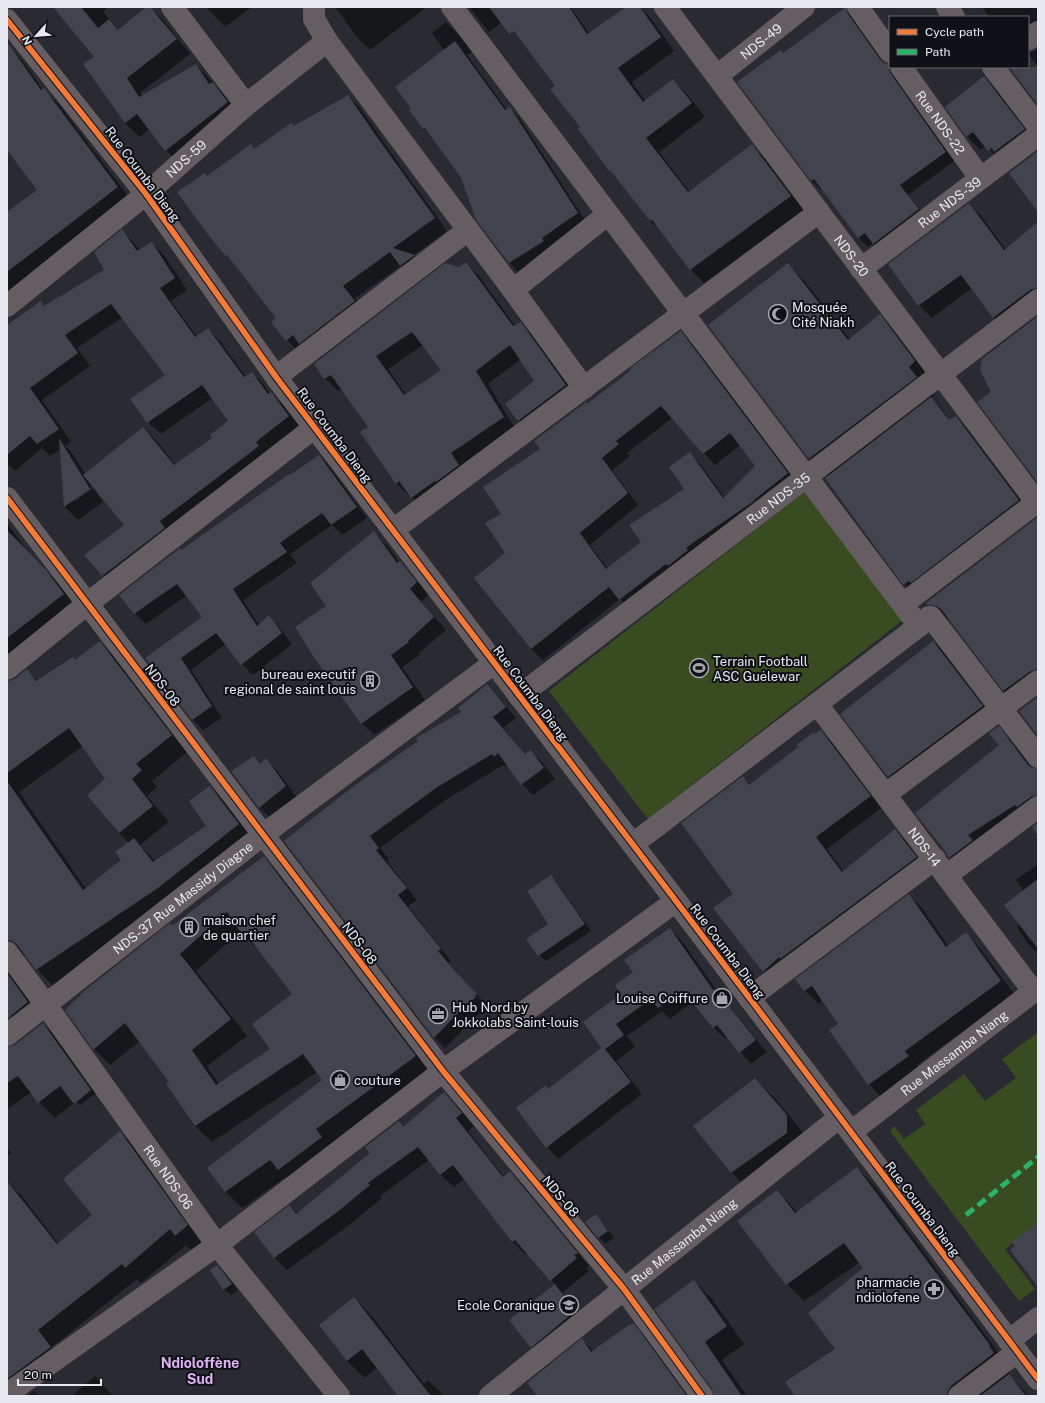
<svg xmlns="http://www.w3.org/2000/svg" width="1045" height="1403" font-family="'Public Sans',sans-serif">
<style>
.green{fill:#394b21}
.shadow{fill:#0007;fill-rule:evenodd}
.building{fill:#41434f;fill-rule:evenodd}
.lines{fill:none;stroke-linecap:round;stroke-linejoin:round}
.minor{stroke:#655d61;stroke-width:22}
.quiet{stroke:#2db169;stroke-width:5;stroke-dasharray:10 5;stroke-linecap:butt}
.cycleway-casing{stroke:#101117;stroke-width:8}
.cycleway{stroke:#f17a3a;stroke-width:6}
.labels{text-anchor:middle;stroke-width:4;stroke-linejoin:round;paint-order:stroke}
.street-label{font-size:13px;fill:#e7e9f1;stroke:#101117}
.poi-label{font-size:13px;fill:#e7e9f1;stroke:#101117;text-anchor:start}
.neighbourhood-label{font-size:14px;font-weight:bold;fill:#deb2f3;stroke:#101117}
</style>
<rect width="100%" height="100%" fill="#2a2b32"/>
<path class="green" d="M804,492L903,620L648,819L549,691Z
M1038,1032V1224L1005,1249L1035,1289L1019,1301L890,1131L894,1126L904,1139L925,1124L916,1110L964,1074L985,1101L1016,1078L1002,1059Z"/>
<path class="shadow" d="M54,7H105L107,9L103,12L119,30L147,7H149L163,20L190,54L140,93L143,96L196,65L227,97L242,117L180,164L166,150L150,129L140,137L125,123L95,58Z
M206,7H252L225,27Z
M335,7H427L370,50L357,37Z
M469,7H490L502,22L489,32Z
M524,7H570L590,34L628,7H640L649,16L674,51L632,82L646,102L673,80L687,94L705,117L659,152L689,191L752,145L766,159L804,210L704,283L691,270L664,234L650,221L618,178L611,171L579,129L581,127L556,86Z
M982,7H1038V38L1028,49V17H989Z
M846,9L855,18L857,25L885,64L891,67L900,85L954,161L908,195L928,219L883,253L873,243L868,247L859,238L822,189L821,190L812,181L741,86Z
M446,22L457,33L472,52L467,55L507,110L510,108L520,119L588,225L520,274L510,263L477,220L461,178L433,138L424,128L444,50L432,33Z
M7,47L10,48L23,61L43,90L57,102L131,200L7,295V213L39,190L7,148Z
M1038,49V66L1028,54V53H1030Z
M984,77L997,91L1037,143L1002,163L986,146L980,150L967,136L946,107Z
M348,96L360,108L389,150L447,231L414,255L427,267L413,278L401,266L355,298L366,314L299,352L287,340L272,322L278,318L239,268L209,235L208,177L251,146L255,150Z
M969,204L982,217L1006,250L1038,224V307L1007,330L994,318L972,288L932,318L919,305L889,265Z
M122,231L134,243L140,250L152,243L164,255L187,290L171,301L197,337L208,329L220,341L246,377L252,373L264,385L270,394H271L284,406L301,429L115,588L86,555L125,525L98,491L96,492L103,502L78,520L65,507L61,449L50,456L42,448L15,471L7,463V327L41,303L45,306L105,270ZM123,317L166,375L148,422L161,434L212,398L229,421L213,438L175,465L156,440L143,428L86,475L72,453L65,446L71,442L42,400L90,366L77,348ZM94,485L95,487L75,501V498Z
M466,263L479,276L515,326L521,323L533,336L578,398L531,433L519,420L536,381L521,359L488,384L516,430L425,510L410,495L409,496L396,483L369,427L342,388L338,391L325,378L315,364ZM423,345L442,370L406,395L388,369Z
M788,264L806,283L850,339L880,315L898,334L933,380L927,386L934,396L931,398L940,407L950,421L956,417L964,425L1027,508L913,592L904,584L828,477L809,457L709,326Z
M681,332L692,344L799,485L631,610L620,599L543,660L531,649L475,578L507,553L502,514L542,450L587,405ZM672,418L715,465L740,445L756,466L724,497L701,465L690,453L686,489L642,542L608,569L590,545L638,505L612,470L630,456L627,453Z
M319,456L330,467L367,518L342,535L332,525L290,554L297,563L243,600L259,625L269,617L280,628L292,644L253,675L242,664L226,644L191,670L222,718L203,730L192,719L146,659L203,617L187,595L146,624L135,613L182,551Z
M7,523L30,555L62,587L80,611L15,675L10,682L15,680L27,670L37,681L75,661L100,642L116,658L187,752L152,781L157,787L147,796L169,822L140,845L156,862L207,826L210,787L226,803L255,840L53,986L37,969L27,956L23,955L7,945ZM83,746L107,779L88,795L119,833L129,843L123,861L86,889L19,792Z
M1038,531V689L1018,704L1004,690L949,619L942,618L928,604Z
M374,533L387,545L399,562L412,575L429,595L421,602L446,630L419,653L420,655L402,667L425,700L374,735L362,723L328,607Z
M933,642L940,648L989,713L895,783L888,776Z
M487,686L498,697L516,718L503,728L526,755L531,751L542,762L555,779L533,795L522,784L508,765L506,767L503,765L447,799L380,848L389,859L387,861L417,900L408,906L451,961L448,963L466,984L487,1005L485,1007L486,1009L474,1018L445,1048L434,1037L285,841L462,712Z
M998,727L1012,741L1034,770H1038V815L963,871L949,858L1001,745Z
M820,731L832,742L881,808L827,849L844,872L895,830L907,842L927,869L775,982L763,971L735,894L743,777L750,785Z
M254,757L261,765L266,760L279,773L299,800L273,821L259,807Z
M264,857L280,874L431,1073L295,1186L286,1177L242,1208L226,1192L208,1168L323,1080L317,1072L212,1142L195,1126L170,1082L140,1041L110,1065L94,1049L172,927ZM241,931L260,952L293,995L272,1049L219,1084L207,1066L247,1036L196,971Z
M1038,864V953L1029,945L1017,927L1020,924L1024,891L1016,880Z
M551,876L557,883L591,931L546,961L539,955L549,924Z
M909,895L922,908L949,947L966,934L979,947L1014,994L917,1065L921,1070L882,1098L869,1084L830,1031L840,1024L823,1000L818,1004L805,990L797,979Z
M670,929L682,941L722,998L767,1052L751,1064L728,1038L725,1039L714,1028L693,1002L670,1019L662,1011L627,1036L635,1047L616,1061L642,1094L558,1159L547,1147L548,1089L603,1048L622,994L634,972Z
M7,955L41,1016L24,1029L7,1011Z
M43,1024L59,1039L97,1093L80,1105L76,1101L55,1118L39,1102L32,1092L7,1109V1053Z
M755,1079L775,1098L806,1136L751,1192L732,1173L695,1126Z
M444,1093L457,1106L474,1126L468,1131L504,1177L510,1172L523,1185L589,1266L586,1268L589,1271L562,1293L588,1324L545,1360L532,1347L556,1285L527,1253L525,1254L513,1242L464,1179L454,1187L441,1175L429,1160L380,1196L382,1198L348,1226L287,1270L275,1258L256,1232L289,1206L297,1214L371,1153L399,1123L404,1128Z
M120,1132L136,1148L203,1241L192,1251L186,1245L141,1283L137,1279L52,1347L66,1363L7,1396V1182L21,1195L59,1244L94,1215Z
M7,1147L11,1153L7,1156Z
M857,1168L874,1185L1006,1363V1364L1011,1371L1008,1374L1029,1396H796L836,1349L865,1268L860,1262L804,1301L787,1284L777,1191L797,1212Z
M596,1215L602,1222L614,1238L605,1244L599,1237Z
M217,1266L238,1290L231,1295L224,1289Z
M694,1281L712,1299L744,1344L722,1360L747,1396H715Z
M354,1298L372,1316L424,1384L428,1380L444,1396H400L377,1367L365,1378L347,1361Z
M634,1325L651,1342L690,1396H538L582,1340L594,1351Z
M95,1376L113,1396H72Z
M34,1391L39,1396H28Z"/>
<path class="building" d="M53,7H81L98,28L109,19L118,30L146,7H150L177,39L127,78L139,97L196,64L209,84L213,82L228,102L165,151L137,114L125,123L83,64L94,57Z
M489,7H569L587,34L626,7H640L661,37L618,68L643,102L673,79L692,103L646,138L688,192L752,144L791,196L690,270L652,220L650,221L611,171L610,172L578,129L580,127L550,89L555,86L514,31L509,34Z
M846,7L848,14L880,59L884,63L889,64V69L891,74L946,152L900,185L919,209L873,244L865,233L858,238L814,179L811,181L737,82L781,50L783,53Z
M455,41L505,110L510,107L578,213L542,238L544,241L509,263L476,220L461,178L425,128L423,129L409,110L411,108L395,87Z
M7,42L41,90L44,88L118,187L7,272V212L37,190L7,150Z
M1009,67H1038V105Z
M984,76L1025,129L994,152L992,148L988,151L973,132L966,137L945,107Z
M348,95L377,137L435,218L393,248L415,255L400,266L390,252L343,286L355,301L299,344L293,335L286,341L271,322L276,318L227,255L226,256L209,236L177,192L205,173L207,176L251,144L254,149L291,123L294,126Z
M1038,151V212L1009,173Z
M969,203L1004,250L1038,222V288L1030,290L993,318L961,275L918,306L888,264Z
M122,229L137,251L152,242L175,278L160,288L195,337L208,328L244,377L252,372L268,394L271,392L289,416L256,442L259,446L160,521L165,528L102,576L84,555L124,525L83,475L143,427L174,465L212,438L210,435L228,421L202,385L147,423L130,399L165,375L111,304L65,335L78,353L30,388L59,429L37,444L30,436L7,455V325L41,301L44,306L104,270L94,252Z
M466,262L513,326L521,322L566,385L518,421L505,404L534,381L510,345L476,371L504,417L451,453L459,465L436,482L435,481L411,498L399,481L396,484L360,432L368,427L331,375L324,379L314,364L445,263L459,267ZM412,332L441,370L404,395L376,356Z
M788,263L848,340L880,314L915,361L909,367L917,377L810,458L809,457L808,458L708,325Z
M1038,316V483L977,402L991,392L980,370L982,359Z
M681,331L788,473L754,500V501L694,542L686,548L688,550L668,566L666,564L619,600L609,587L531,649L474,578L505,553L485,523L501,514L483,487L540,449L534,441L581,406L586,402L587,404L631,370L630,368ZM661,406L703,454L730,433L755,466L723,498L690,452L669,467L684,489L629,525L641,542L606,569L580,533L628,493L602,458L619,444L616,441Z
M931,397L949,420L956,416L1019,500L911,583L909,581L903,585L825,478Z
M59,438L90,489L64,507Z
M319,455L357,507L331,525L322,513L280,543L287,552L233,589L257,626L269,615L282,633L241,665L216,633L181,658L212,706L192,720L145,658L202,617L177,584L134,614L119,595L180,548L181,550L289,474L290,475Z
M1038,517V669L1031,671L1003,691L941,609L936,606L927,605L926,603Z
M7,530L46,570L64,594L7,638Z
M374,531L397,563L400,561L417,582L410,589L434,617L408,641L409,642L391,655L413,687L361,724L315,659L295,627L326,606L310,583Z
M100,641L172,735L136,764L142,770L132,779L153,806L119,833L87,795L105,779L69,728L7,773V681L15,679L27,669L36,681L73,657L75,660Z
M933,641L983,706L888,777L840,714Z
M487,684L506,707L493,717L525,754L531,750L544,768L521,785L498,753L494,757L492,754L436,788L370,836L379,848L376,850L407,888L398,895L441,949L438,951L455,971L477,994L475,996L476,997L463,1008L434,1038L284,841L351,788L418,741L416,738L461,712L458,708Z
M1038,697V736L1019,711Z
M999,726L1028,765L1033,768L1038,769V795L1031,797L1017,807L1015,805L968,835L973,840L949,858L945,851L915,813L999,745L989,733Z
M821,730L871,796L816,837L842,872L895,829L917,857L780,959L779,957L763,972L713,908L733,894L681,823L743,776L749,785L798,747L796,745L814,732L815,734Z
M254,756L260,764L266,758L286,786L259,808L231,771Z
M7,781L83,890L121,860L115,852L134,838L153,862L206,826L189,801L210,786L239,824L158,888L36,970L17,945L12,941L7,940Z
M1038,823V836L1032,827Z
M264,856L416,1056L316,1129L322,1137L278,1170L270,1160L225,1192L207,1168L322,1080L303,1054L195,1126L166,1084L169,1082L125,1023L93,1050L65,1010L84,991L170,923L172,926ZM227,912L243,936L246,934L292,994L252,1024L270,1049L216,1085L192,1050L231,1019L180,954Z
M551,875L585,924L538,956L526,939L548,924L527,891Z
M1038,879V949L1004,905Z
M909,894L946,947L966,932L1001,981L905,1051L909,1056L868,1085L829,1030L838,1024L812,986L804,991L795,979Z
M670,928L713,990L714,989L731,1009L756,1040L739,1053L717,1025L713,1028L682,990L658,1008L651,999L616,1024L624,1035L605,1049L631,1082L546,1148L516,1108L546,1085L548,1089L601,1048L583,1022L621,994L615,985L633,972L624,960Z
M7,973L28,1002L7,1019Z
M43,1023L91,1090L74,1104L60,1086L38,1103L18,1076L7,1083V1047L15,1045Z
M755,1078L787,1115V1133L731,1173L693,1126Z
M444,1092L462,1113L456,1118L503,1177L510,1171L578,1253L574,1255L577,1258L550,1281L515,1240L512,1242L453,1165L440,1175L418,1147L368,1183L370,1185L336,1213L274,1258L254,1232L289,1205L296,1214L370,1153L365,1147L399,1121L403,1127Z
M120,1131L188,1225L175,1236L170,1229L125,1268L122,1264L38,1330L51,1347L7,1379V1181L57,1244L92,1215L63,1179Z
M857,1167L990,1345L989,1346L994,1353L951,1386L948,1391L947,1396H795L785,1382L835,1349L808,1313L863,1268L844,1243L786,1285L737,1221L777,1190L795,1213Z
M596,1214L608,1231L598,1238L585,1222Z
M1038,1222V1287L1010,1250L1015,1246L1012,1242Z
M217,1265L232,1284L223,1290L210,1270Z
M694,1280L727,1326L705,1342L742,1396H714L712,1389L654,1309Z
M555,1284L575,1311L531,1348L509,1320Z
M354,1297L431,1396H398L362,1349L347,1361L319,1325Z
M634,1323L687,1396H537L527,1383L582,1338L591,1352L630,1324L631,1325Z
M1009,1374L1026,1396H980Z"/>
<g class="lines">
<g class="minor">
<path d="M172,7L246,105"/>
<path d="M314,7V19L327,41L513,290L584,388"/>
<path d="M452,7L919,626"/>
<path id="s1" d="M665,7L1038,504"/>
<path d="M858,7L890,52"/>
<path d="M947,7L954,17"/>
<path d="M7,20L146,194L276,377L676,901L1038,1379"/>
<path d="M1028,40L1038,32"/>
<path id="s2" d="M901,67L980,178"/>
<path d="M993,67L1038,126"/>
<path id="s3" d="M717,76L804,7"/>
<path id="s4" d="M861,269L1038,135"/>
<path d="M513,290L608,214"/>
<path id="s5" d="M7,306L146,194L246,105L327,41"/>
<path d="M276,377L468,230"/>
<path d="M7,498L443,1071L624,1289L702,1396"/>
<path d="M393,530L819,212"/>
<path d="M903,604L1037,502"/>
<path d="M7,669L87,604L315,427"/>
<path id="s6" d="M519,696L1038,300"/>
<path id="s7" d="M817,704L1033,991"/>
<path d="M886,794L1038,681"/>
<path d="M633,844L919,626L929,617H931L1038,757"/>
<path d="M947,875L1038,807"/>
<path id="s8" d="M7,952L46,1005L217,1245L339,1396"/>
<path d="M749,998L935,859"/>
<path id="s9" d="M7,1035L264,834L494,663"/>
<path id="s10" d="M851,1132L1038,988"/>
<path d="M1009,1341L1038,1318"/>
<path d="M7,1394L217,1245L443,1071L676,901"/>
<path id="s11" d="M490,1396L840,1117"/>
<path d="M959,1396L1017,1352"/>
</g>
<path class="quiet" d="M966,1215L1038,1157"/>
<defs>
<path id="cycleway" d="M7,20L146,194L276,377L676,901L1038,1379
M7,498L443,1071L624,1289L702,1396"/>
</defs>
<use href="#cycleway" class="cycleway-casing"/>
<use href="#cycleway" class="cycleway"/>
</g>
<defs>
<symbol id="mosque-ring" viewBox="-11 -11 22 22"><circle r="9.5" fill="#101117" stroke="#a5a6ae" stroke-width="1.5"/><path d="M3.5-4.9A6 6 0 1 0 3.5 4.9A5 5 0 1 1 3.5-4.9Z" fill="#a5a6ae"/></symbol>
<symbol id="stadium-ring" viewBox="-11 -11 22 22"><circle r="9.5" fill="#101117" stroke="#a5a6ae" stroke-width="1.5"/><path d="M0-5a6.5 5 0 1 0 0 10a6.5 5 0 1 0 0-10ZM-3.5-1.8h7v3.6h-7Z" fill="#a5a6ae"/></symbol>
<symbol id="building-ring" viewBox="-11 -11 22 22"><circle r="9.5" fill="#101117" stroke="#a5a6ae" stroke-width="1.5"/><path d="M-4-6H4V6H1V3H-1V6H-4ZM-2.5-4.3h1.7v1.8h-1.7ZM.8-4.3h1.7v1.8H.8ZM-2.5-1h1.7V.8h-1.7ZM.8-1h1.7V.8H.8Z" fill="#a5a6ae"/></symbol>
<symbol id="shop-ring" viewBox="-11 -11 22 22"><circle r="9.5" fill="#101117" stroke="#a5a6ae" stroke-width="1.5"/><path d="M-5-2.5h2.3a2.7 3.5 0 0 1 5.4 0H5L5.5 6h-11ZM-1.5-2.5h3a1.5 2.3 0 0 0-3 0Z" fill="#a5a6ae"/></symbol>
<symbol id="office-ring" viewBox="-11 -11 22 22"><circle r="9.5" fill="#101117" stroke="#a5a6ae" stroke-width="1.5"/><path d="M-6-3h4V-5.5h4V-3h4V5H-6ZM-1-4.5V-3h2v-1.5ZM-6 0V1H6V0Z" fill="#a5a6ae"/></symbol>
<symbol id="pharmacy-ring" viewBox="-11 -11 22 22"><circle r="9.5" fill="#101117" stroke="#a5a6ae" stroke-width="1.5"/><path d="M-2-6h4v4h4v4h-4v4h-4v-4h-4v-4h4Z" fill="#a5a6ae"/></symbol>
<symbol id="school-ring" viewBox="-11 -11 22 22"><circle r="9.5" fill="#101117" stroke="#a5a6ae" stroke-width="1.5"/><path d="M0-5L7-2L0 1L-7-2ZM-4 1L0 2.5L4 1V4Q0 6-4 4Z" fill="#a5a6ae"/></symbol>
</defs>
<g fill-rule="evenodd">
<use href="#mosque-ring" x="767" y="303" width="22" height="22"/>
<use href="#stadium-ring" x="688" y="657" width="22" height="22"/>
<use href="#building-ring" x="359" y="670" width="22" height="22"/>
<use href="#building-ring" x="178" y="916" width="22" height="22"/>
<use href="#shop-ring" x="711" y="987" width="22" height="22"/>
<use href="#office-ring" x="427" y="1003" width="22" height="22"/>
<use href="#shop-ring" x="329" y="1069" width="22" height="22"/>
<use href="#pharmacy-ring" x="923" y="1278" width="22" height="22"/>
<use href="#school-ring" x="558" y="1294" width="22" height="22"/>
</g>
<g class="labels">
<g class="street-label">
<text dy="5" stroke="none"><textPath href="#s3" startOffset="56">NDS-49</textPath></text>
<text dy="5" stroke="none"><textPath href="#s2" startOffset="68">Rue NDS-22</textPath></text>
<text dy="5" stroke="none"><textPath href="#s5" startOffset="232">NDS-59</textPath></text>
<text transform="translate(143 174) rotate(53)" y="5">Rue Coumba Dieng</text>
<text dy="5" stroke="none"><textPath href="#s4" startOffset="111">Rue NDS-39</textPath></text>
<text dy="5" stroke="none"><textPath href="#s1" startOffset="311">NDS-20</textPath></text>
<text transform="translate(335 435) rotate(53)" y="5">Rue Coumba Dieng</text>
<text dy="5" stroke="none"><textPath href="#s6" startOffset="326">Rue NDS-35</textPath></text>
<text transform="translate(163 685) rotate(53)" y="5">NDS-08</text>
<text transform="translate(531 693) rotate(53)" y="5">Rue Coumba Dieng</text>
<text dy="5" stroke="none"><textPath href="#s7" startOffset="179">NDS-14</textPath></text>
<text dy="5" stroke="none"><textPath href="#s9" startOffset="223">NDS-37 Rue Massidy Diagne</textPath></text>
<text transform="translate(360 943) rotate(53)" y="5">NDS-08</text>
<text transform="translate(728 951) rotate(53)" y="5">Rue Coumba Dieng</text>
<text dy="5" stroke="none"><textPath href="#s10" startOffset="130">Rue Massamba Niang</textPath></text>
<text dy="5" stroke="none"><textPath href="#s8" startOffset="277">Rue NDS-06</textPath></text>
<text transform="translate(561 1196) rotate(50)" y="5">NDS-08</text>
<text transform="translate(923 1209) rotate(53)" y="5">Rue Coumba Dieng</text>
<text dy="5" stroke="none"><textPath href="#s11" startOffset="248">Rue Massamba Niang</textPath></text>
</g>
<g class="poi-label">
<text x="792" y="312">Mosquée<tspan x="792" dy="15">Cité Niakh</tspan></text>
<text x="713" y="666">Terrain Football<tspan x="713" dy="15">ASC Guėlewar</tspan></text>
<text x="356" y="679" text-anchor="end">bureau executif<tspan x="356" dy="15">regional de saint louis</tspan></text>
<text x="203" y="925">maison chef<tspan x="203" dy="15">de quartier</tspan></text>
<text x="708" y="1003" text-anchor="end">Louise Coiffure</text>
<text x="452" y="1012">Hub Nord by<tspan x="452" dy="15">Jokkolabs Saint-louis</tspan></text>
<text x="354" y="1085">couture</text>
<text x="920" y="1287" text-anchor="end">pharmacie<tspan x="920" dy="15">ndiolofene</tspan></text>
<text x="555" y="1310" text-anchor="end">Ecole Coranique</text>
</g>
<g class="neighbourhood-label">
<text x="200" y="1368">Ndioloffène<tspan x="200" dy="16">Sud</tspan></text>
</g>
</g>
<rect width="1045" height="1403" fill="none" stroke="#e7e9f1" stroke-width="16"/>
<rect x="889" y="16" width="140" height="52" fill="#101117" stroke="#66676e"/>
<rect x="897" y="29" width="20" height="6" fill="#f17a3a" stroke="#66676e"/>
<text x="925" y="36" font-size="12" fill="#e7e9f1">Cycle path</text>
<rect x="897" y="49" width="20" height="6" fill="#2db169" stroke="#66676e"/>
<text x="925" y="56" font-size="12" fill="#e7e9f1">Path</text>
<g transform="translate(36 36) rotate(243)" stroke="#101117" stroke-width="3" paint-order="stroke">
<path d="M0-3L7 15L0 10L-7 15Z" fill="#e7e9f1"/>
<text y="-6" font-size="11" font-weight="bold" text-anchor="middle" fill="#e7e9f1">N</text>
</g>
<path d="M18 1379v6h83v-6" fill="none" stroke="#e7e9f1" stroke-width="2"/>
<text x="24" y="1379" font-size="12" fill="#e7e9f1" stroke="#101117" stroke-width="3" paint-order="stroke">20 m</text>
</svg>
